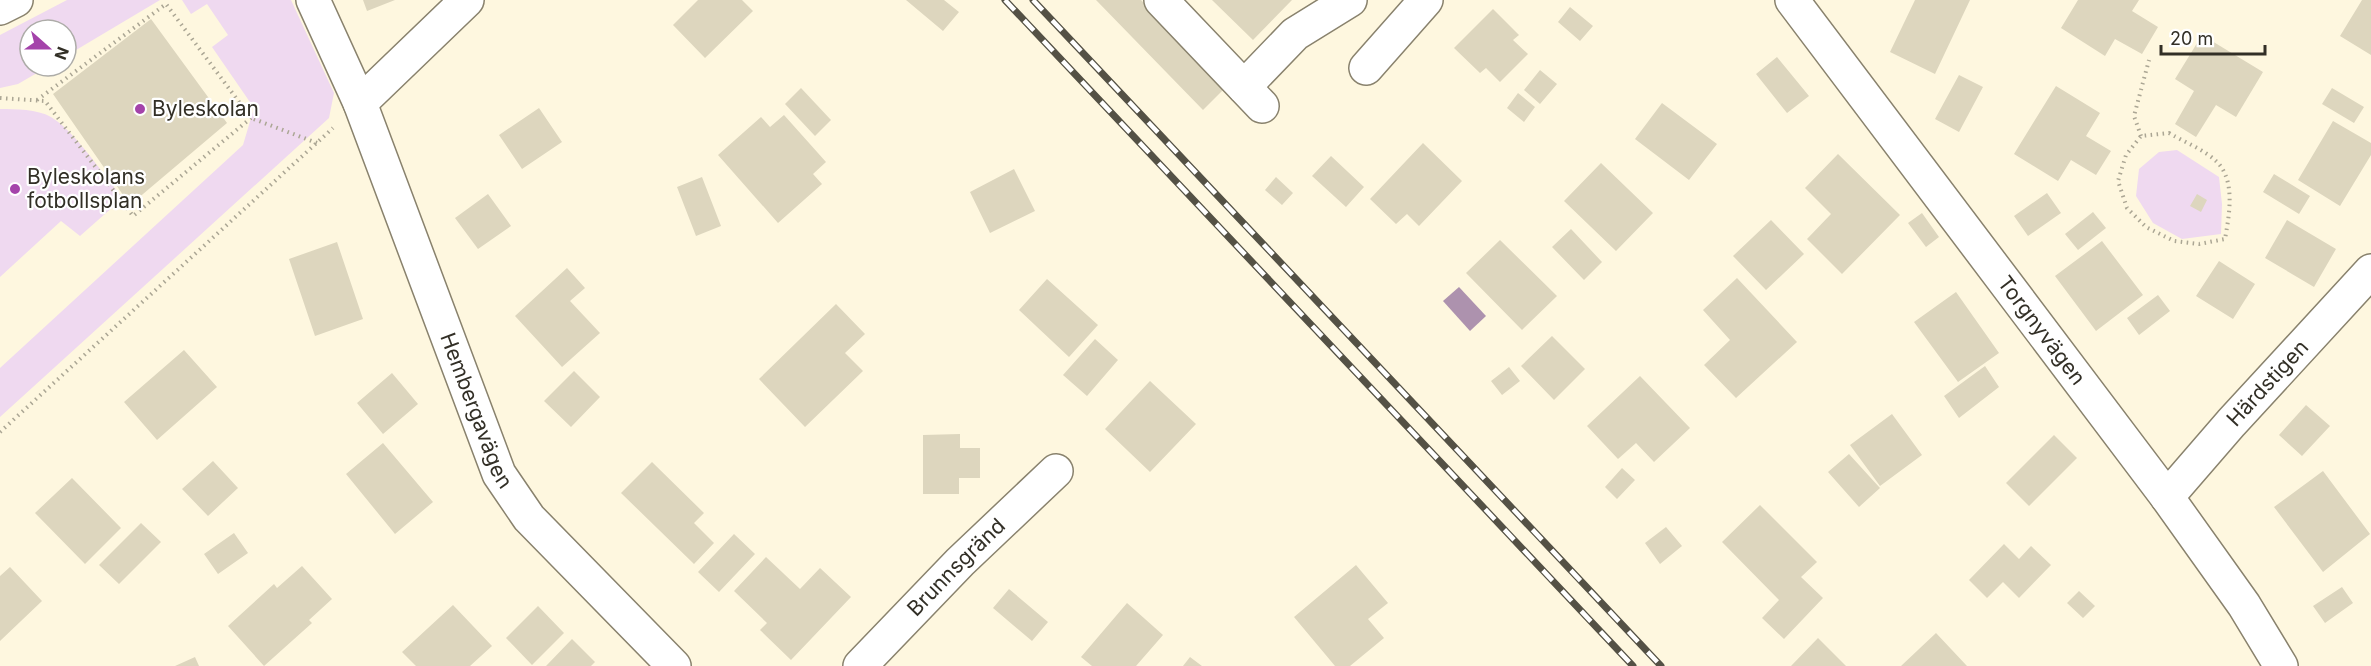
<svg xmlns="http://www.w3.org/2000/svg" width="2371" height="666" font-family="Inter,sans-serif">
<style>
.green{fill:#efd9f0}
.water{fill:#ad92ae}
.building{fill:#ddd6be}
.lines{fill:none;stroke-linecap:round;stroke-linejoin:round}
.minor-casing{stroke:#89826d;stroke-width:36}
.path{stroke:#aba694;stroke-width:4;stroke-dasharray:1.5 4.5;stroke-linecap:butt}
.minor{stroke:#fff;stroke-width:33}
.rail-casing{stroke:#545145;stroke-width:7}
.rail{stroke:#fff;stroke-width:4.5;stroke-dasharray:14;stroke-linecap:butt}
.poi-dot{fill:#a443aa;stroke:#fff;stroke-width:2}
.labels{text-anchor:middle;stroke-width:4.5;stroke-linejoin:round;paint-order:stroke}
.poi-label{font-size:21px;fill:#322f26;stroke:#fff;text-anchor:start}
.street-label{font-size:21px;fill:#322f26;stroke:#fff}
</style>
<rect width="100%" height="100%" fill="#fef7df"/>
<path class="green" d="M67,0H160L66,56V30H30V66H49L18,84L0,88V35Z
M182,0H291L334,93L329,118L0,417V368L243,145L254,108L212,47L228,35L207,4L191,14Z
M0,109C16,109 37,109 51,117C76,132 103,175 123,198L80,236L61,221L0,277Z
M2177,150L2219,177L2222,204L2221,234L2182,239L2153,223L2136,196L2139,169L2159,152Z"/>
<path class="water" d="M1459,287L1486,316L1470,331L1443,301Z"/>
<path class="building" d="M363,0H395L367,11Z
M698,0H742L753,11L705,58L673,25Z
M906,0H944L959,12L943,31Z
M1096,0H1141L1226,87L1203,110Z
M1212,0H1292L1253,40Z
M1915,0H1970L1935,74L1890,52Z
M2078,0H2139L2132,11L2158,27L2142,54L2115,39L2105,56L2061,28Z
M2362,0H2371V55L2340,36Z
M1570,7L1593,26L1580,41L1558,22Z
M1493,9L1519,35L1513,40L1528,54L1500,82L1486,68L1480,73L1454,48Z
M151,19L227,123L130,205L53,94Z
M2202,35L2263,72L2236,117L2216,105L2196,137L2175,124L2194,91L2175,79Z
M1777,57L1809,96L1787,113L1756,74Z
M1540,70L1557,84L1540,104L1524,90Z
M1959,75L1983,87L1959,132L1935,119Z
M2056,86L2100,113L2086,136L2111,151L2096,175L2071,160L2058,181L2014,154Z
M801,88L831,120L815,136L785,104Z
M2332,88L2364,107L2354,123L2322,104Z
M1518,93L1535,107L1524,122L1507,108Z
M1662,103L1717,144L1689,180L1635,139Z
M539,108L562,142L522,169L499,135Z
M784,115L826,162L813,174L822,184L778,223L718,155L761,117L770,127Z
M2333,121L2371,143V155L2340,206L2298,180Z
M1423,143L1462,181L1419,226L1407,214L1396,224L1370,199Z
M1838,154L1900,215L1842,274L1807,239L1831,214L1805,188Z
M1331,156L1364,187L1346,207L1312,176Z
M1601,163L1653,213L1616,251L1564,201Z
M1014,169L1035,211L990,233L970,192Z
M2274,174L2310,196L2299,214L2263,192Z
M702,177L721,226L696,236L677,187Z
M1276,177L1293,193L1282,205L1265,190Z
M2047,193L2061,213L2028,236L2014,216Z
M488,194L511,226L478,249L455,218Z
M2197,194L2207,200L2201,212L2190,206Z
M2093,212L2106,228L2078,250L2065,234Z
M1922,213L1939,237L1926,247L1908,223Z
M1771,220L1804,254L1766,290L1733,256Z
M2287,220L2336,249L2314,287L2265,258Z
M1571,229L1602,262L1584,280L1552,247Z
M1500,240L1557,296L1522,330L1466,273Z
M2102,241L2143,295L2096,331L2055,276Z
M337,242L363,319L315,336L289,259Z
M2219,261L2255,284L2233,319L2196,296Z
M567,268L585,288L570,301L600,333L562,367L515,316Z
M1737,278L1797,342L1736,398L1704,365L1730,340L1703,310Z
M1047,279L1098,325L1069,357L1019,310Z
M1956,292L1999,353L1958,382L1914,322Z
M2158,295L2170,311L2139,335L2127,318Z
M836,304L865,334L845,353L863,371L805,427L759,379Z
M1552,336L1585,369L1554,400L1521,366Z
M1095,339L1118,360L1087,396L1063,375Z
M184,350L217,387L157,440L124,402Z
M1985,366L1999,387L1959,418L1944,396Z
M1509,367L1520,381L1502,395L1491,381Z
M574,371L600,397L571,427L544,401Z
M392,373L418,404L383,434L357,403Z
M1640,376L1690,428L1654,462L1636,443L1618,459L1587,426Z
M1150,381L1196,424L1150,472L1105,429Z
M2306,405L2330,426L2302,456L2279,435Z
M1892,414L1922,455L1880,486L1850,445Z
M960,434V448H980V478H959V494H923V435Z
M2054,435L2077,458L2029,506L2006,483Z
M383,443L433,502L395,534L346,474Z
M1849,454L1880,488L1859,507L1828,472Z
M213,461L238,488L208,516L182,489Z
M652,462L704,513L694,523L714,543L694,564L621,493Z
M1622,468L1635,480L1617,499L1605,487Z
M2323,471L2370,534L2323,572L2274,507Z
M72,478L121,528L85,564L35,513Z
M1760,505L1817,562L1801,577L1823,598L1784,639L1762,618L1779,600L1722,542Z
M141,523L161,542L119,584L99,565Z
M1666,527L1682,546L1660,564L1645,543Z
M234,533L248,553L218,574L204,554Z
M734,534L755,554L719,592L698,572Z
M2004,544L2019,559L2031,546L2051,565L2019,598L2003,582L1987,598L1969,580Z
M766,557L800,589L820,568L851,597L791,660L760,630L767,623L734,591Z
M1356,565L1388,603L1368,619L1384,638L1350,666H1335L1294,617Z
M302,566L332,599L309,620L312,623L264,666L228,626L274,584L277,588Z
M10,567L42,601L0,641V576Z
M2342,587L2353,603L2325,623L2313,606Z
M1009,589L1048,622L1032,641L993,608Z
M2079,591L2095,606L2083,618L2067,603Z
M1127,603L1163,635L1136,666H1092L1081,657Z
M453,605L492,646L470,666H416L402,652Z
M538,606L564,633L532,665L506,638Z
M1936,633L1967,666H1901Z
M1818,638L1846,666H1791Z
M572,639L595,662L591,666H546Z
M195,657L199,666H175Z
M1190,657L1202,666H1183Z"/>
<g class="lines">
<defs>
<g id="minor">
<path id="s1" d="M313,0L360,103L499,474L529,518L674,666"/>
<path d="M1161,0L1262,106"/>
<path id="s2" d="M1792,0L2167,497L2244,605L2281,666"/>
<path d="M0,8L16,0"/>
<path d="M1366,68L1426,0"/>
<path d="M1244,87L1295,34L1350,0"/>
<path d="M360,103L467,0"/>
<path id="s3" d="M2167,497L2231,423L2371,271"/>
<path id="s4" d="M860,666L960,562L1056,471"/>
</g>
</defs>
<use href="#minor" class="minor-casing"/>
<path class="path" d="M0,98L45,101L133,216L251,118
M37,100L166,4L251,118L317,143
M2169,133C2184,142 2205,150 2217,162C2236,181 2229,216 2225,239L2199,244L2174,241L2146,227L2127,208L2118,181L2126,155L2141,136Z
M2141,136L2134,116L2149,60
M0,432L333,128"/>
<use href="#minor" class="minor"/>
<defs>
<path id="rail" d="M1005,0L1633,666
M1033,0L1661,666"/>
</defs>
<use href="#rail" class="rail-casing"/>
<use href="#rail" class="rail"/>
</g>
<g class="poi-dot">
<circle cx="140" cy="109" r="6"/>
<circle cx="15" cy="189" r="6"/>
</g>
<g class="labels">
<g class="poi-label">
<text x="152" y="116">Byleskolan</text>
<text x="27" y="184">Byleskolans<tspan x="27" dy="24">fotbollsplan</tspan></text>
</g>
<g class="street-label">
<text dy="7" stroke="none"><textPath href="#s2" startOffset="414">Torgnyvägen</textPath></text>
<text dy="7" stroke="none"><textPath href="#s3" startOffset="152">Härdstigen</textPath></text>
<text dy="7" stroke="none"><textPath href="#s1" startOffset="442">Hembergavägen</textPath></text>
<text dy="7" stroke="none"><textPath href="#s4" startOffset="138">Brunnsgränd</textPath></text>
</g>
</g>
<g transform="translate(48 48) rotate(111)"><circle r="28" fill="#ffffff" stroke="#adaca8" stroke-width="1.5"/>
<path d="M0-4.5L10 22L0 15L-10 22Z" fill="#a443aa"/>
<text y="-9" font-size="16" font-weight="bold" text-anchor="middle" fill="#322f26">N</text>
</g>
<path d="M2161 45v9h104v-9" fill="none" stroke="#322f26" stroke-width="3"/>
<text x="2170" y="45" font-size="18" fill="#322f26" stroke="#ffffff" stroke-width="4.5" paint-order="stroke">20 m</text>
</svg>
